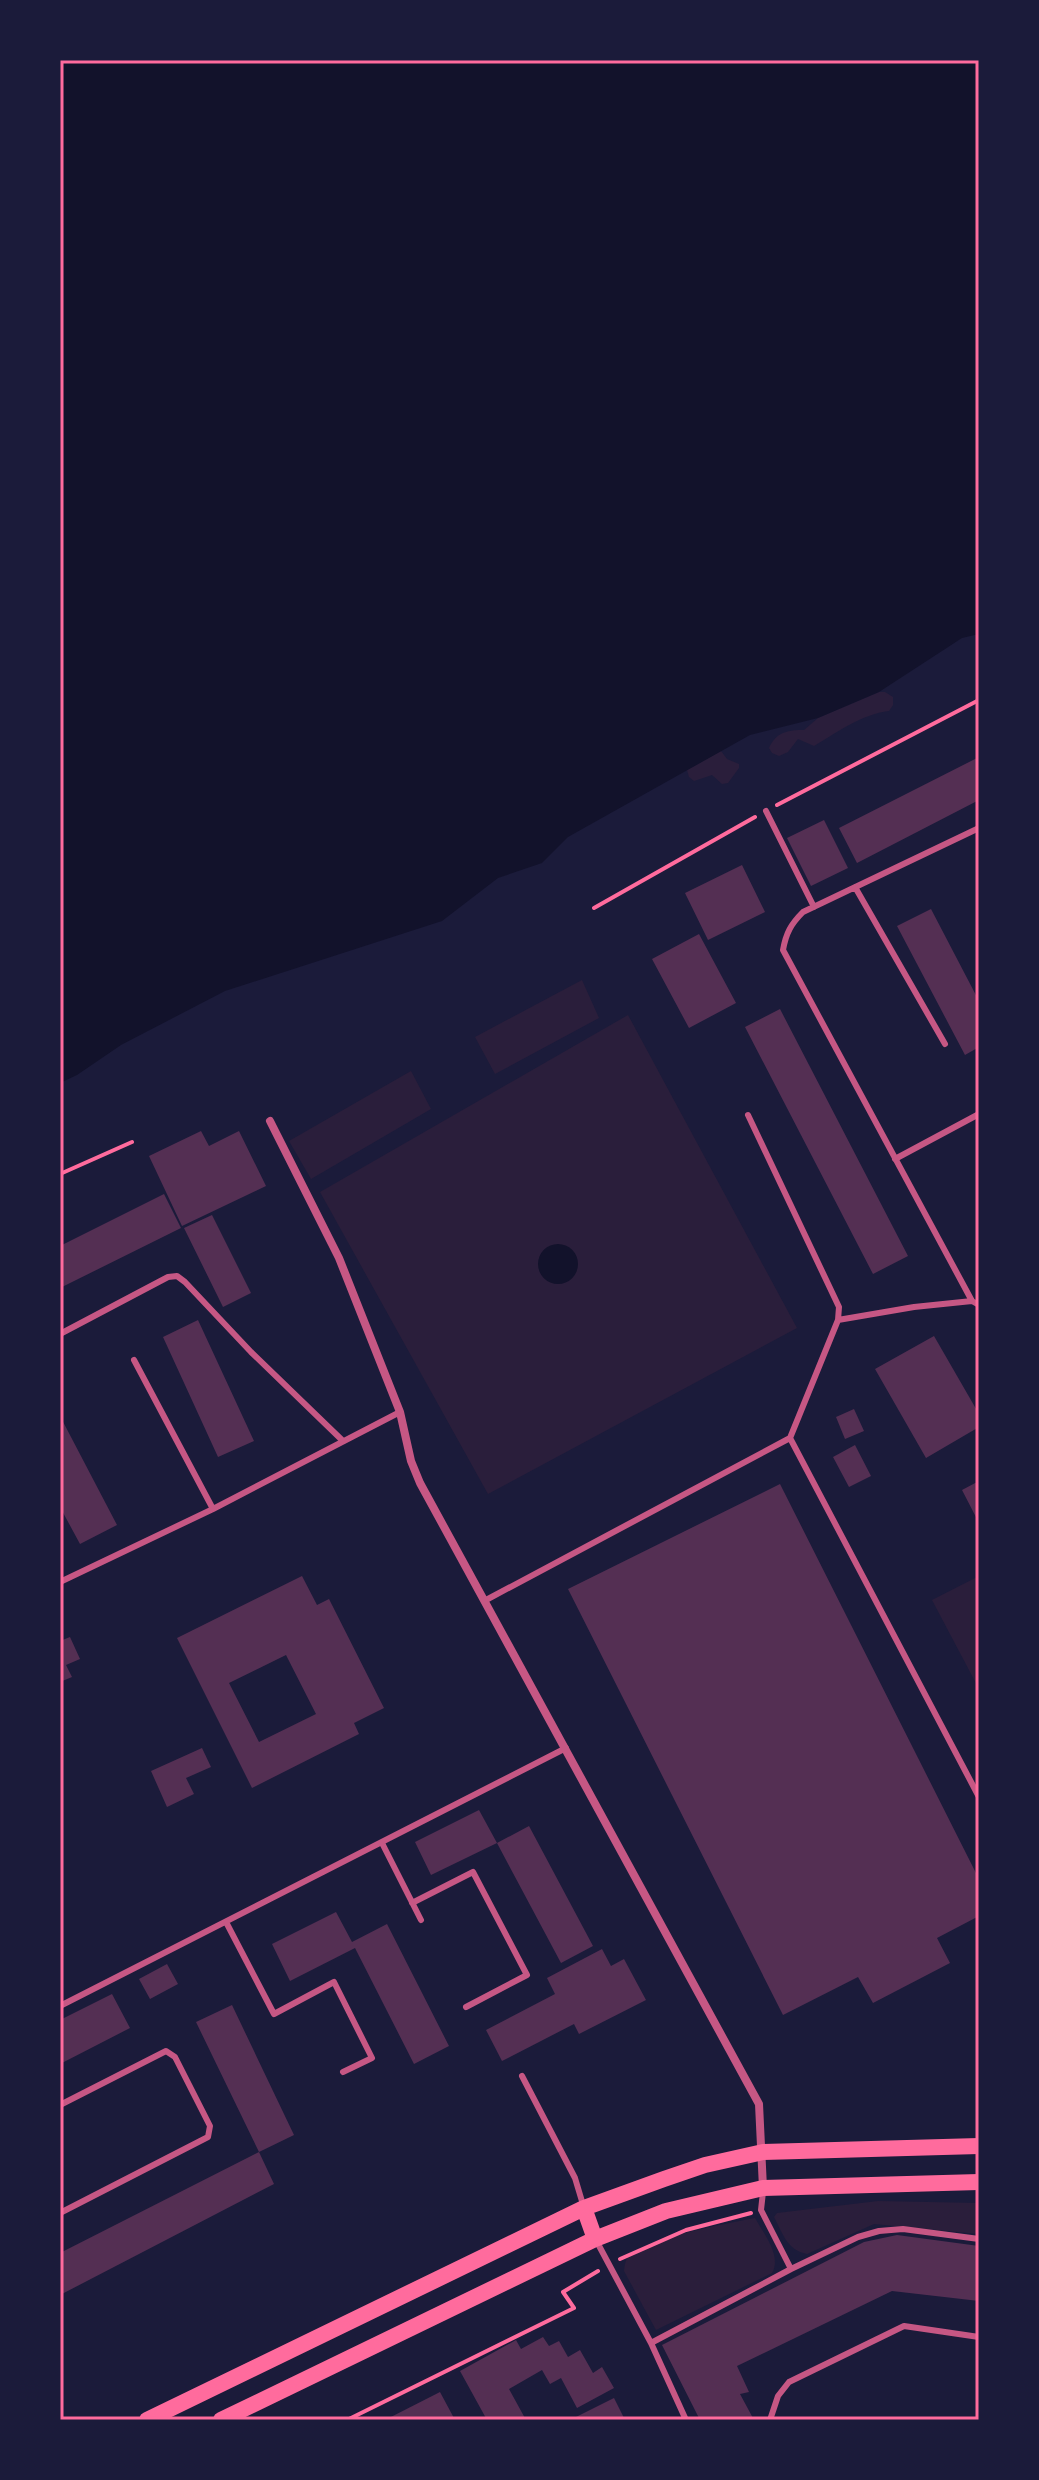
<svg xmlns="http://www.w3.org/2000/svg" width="1039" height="2480" font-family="Inter,sans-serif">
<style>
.green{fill:#2a1e3b}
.water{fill:#12122b}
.building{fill:#542f53;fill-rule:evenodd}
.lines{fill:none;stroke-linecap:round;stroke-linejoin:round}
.path{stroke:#ff6b9d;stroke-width:4}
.service{stroke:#c65784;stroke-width:6}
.minor{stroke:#c65784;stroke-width:8}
.secondary{stroke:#ff6b9d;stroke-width:16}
.neatline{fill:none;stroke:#ff6b9d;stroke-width:3}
</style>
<rect width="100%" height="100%" fill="#1b1b3a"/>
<path class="green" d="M879,692H885L893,697V705L889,711C862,714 836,733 814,746L798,739L788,752L779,756L772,753L769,748C776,732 788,730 804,730L818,718Z
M721,751L727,759L739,764V768L728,783L722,784L712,775L694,781L689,777L687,770Z
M582,980L599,1018L495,1074L475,1037Z
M628,1015L797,1328L488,1494L320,1192Z
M411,1071L431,1109L311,1179L289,1141Z
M979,1576V1689L932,1600Z
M878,2201L979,2203V2234L874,2224L807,2254C787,2250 783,2234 774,2217L777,2213Z
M755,2218C764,2234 782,2256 772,2273L656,2330L624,2271C625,2264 625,2259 631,2254C661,2235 720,2225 755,2218Z"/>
<path class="water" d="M60,60H979V634L962,638L879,692L818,718L750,735L568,837L542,863L498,878L442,921L225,991L121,1045L77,1075L60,1083Z
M538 1264a20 20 0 1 1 40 0a20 20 0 1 1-40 0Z"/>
<path class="building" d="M979,757V800L857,863L839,828Z
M824,820L848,868L811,886L787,838Z
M742,865L765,912L708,940L685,893Z
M931,909L979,1001V1047L965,1055L897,926Z
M699,934L736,1003L689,1028L652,959Z
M780,1009L908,1256L873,1274L745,1027Z
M201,1131L209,1146L239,1131L266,1186L182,1226L149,1156Z
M164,1194L181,1228L60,1288V1246Z
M212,1215L251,1293L223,1307L184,1228Z
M198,1320L254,1441L218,1457L163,1337Z
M934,1336L979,1414V1427L926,1458L875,1369Z
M854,1409L864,1431L845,1439L836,1417Z
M60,1416L117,1525L80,1544L60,1507Z
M855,1445L871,1476L849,1487L833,1457Z
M979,1481V1523L962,1490Z
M780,1484L979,1879V1916L937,1938L950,1963L873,2003L858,1977L783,2015L568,1589Z
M302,1576L317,1605L329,1599L384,1708L354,1723L359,1734L252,1788L177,1638ZM286,1655L316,1714L259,1742L229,1683Z
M70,1637L80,1659L66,1665L72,1677L60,1682V1641Z
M202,1748L211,1767L186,1778L194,1794L167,1807L151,1771Z
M479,1810L497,1843L431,1875L415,1842Z
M529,1826L593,1946L561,1963L497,1843Z
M336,1912L352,1942L387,1924L449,2046L414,2064L355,1948L290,1981L272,1944Z
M602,1949L611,1966L624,1959L646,2000L579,2034L574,2024L502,2061L486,2030L555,1994L547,1978Z
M167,1964L178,1984L150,1999L139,1979Z
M112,1994L130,2028L60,2064V2020Z
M232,2005L294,2135L259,2152L196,2022Z
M259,2152L274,2184L60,2295V2253Z
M897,2235L979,2246V2301L892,2291L737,2366L749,2392L740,2394L754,2420H700L662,2345L864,2242Z
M543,2337L549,2346L559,2341L568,2357L580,2350L593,2373L602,2367L614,2388L577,2408L561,2378L550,2384L542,2370L509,2389L526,2420H487L460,2371L516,2340L521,2349Z
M440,2392L455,2420H385Z
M614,2398L625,2420H577L576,2417Z"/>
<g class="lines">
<path class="path" d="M777,805L979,700
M594,908L755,817
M60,1174L132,1142
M620,2259L686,2230L751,2213
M347,2420L574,2308L563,2292L598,2271"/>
<path class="service" d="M766,811L814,907
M979,828L803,912C791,924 786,933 783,950L972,1301L979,1305
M855,887L945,1044
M748,1115L839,1307L838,1320L790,1438
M895,1159L979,1114
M838,1320L914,1307L972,1301
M60,1334L168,1277L177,1276L185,1282L251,1352L343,1441
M134,1360L213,1509
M60,1582L213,1509L400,1412
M486,1600L790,1438L979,1797
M382,1843L421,1920
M412,1903L473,1872L527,1975L466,2007
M226,1922L274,2014L334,1982L372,2058L343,2072
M60,2006L566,1748
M522,2076L575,2178L584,2208
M60,2105L166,2051L175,2057L210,2126L208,2137L60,2213
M763,2192L761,2210L791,2269
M597,2242L651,2343L686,2420
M651,2343L791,2269L858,2237L879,2231L903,2229L979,2239
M60,2417L61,2420
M770,2420L778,2396L789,2382L904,2326L979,2337"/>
<path class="minor" d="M270,1121L339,1258L400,1412L411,1461L420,1483L759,2104L763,2188"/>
<path class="secondary" d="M584,2208L595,2239
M147,2420L584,2208L664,2179L705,2165L763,2152L979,2146
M221,2420L595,2239L666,2211L763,2188L979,2182"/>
</g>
<rect width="1039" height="2480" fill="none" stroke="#1b1b3a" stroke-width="124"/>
<rect x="62" y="62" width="915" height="2356" class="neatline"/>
</svg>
